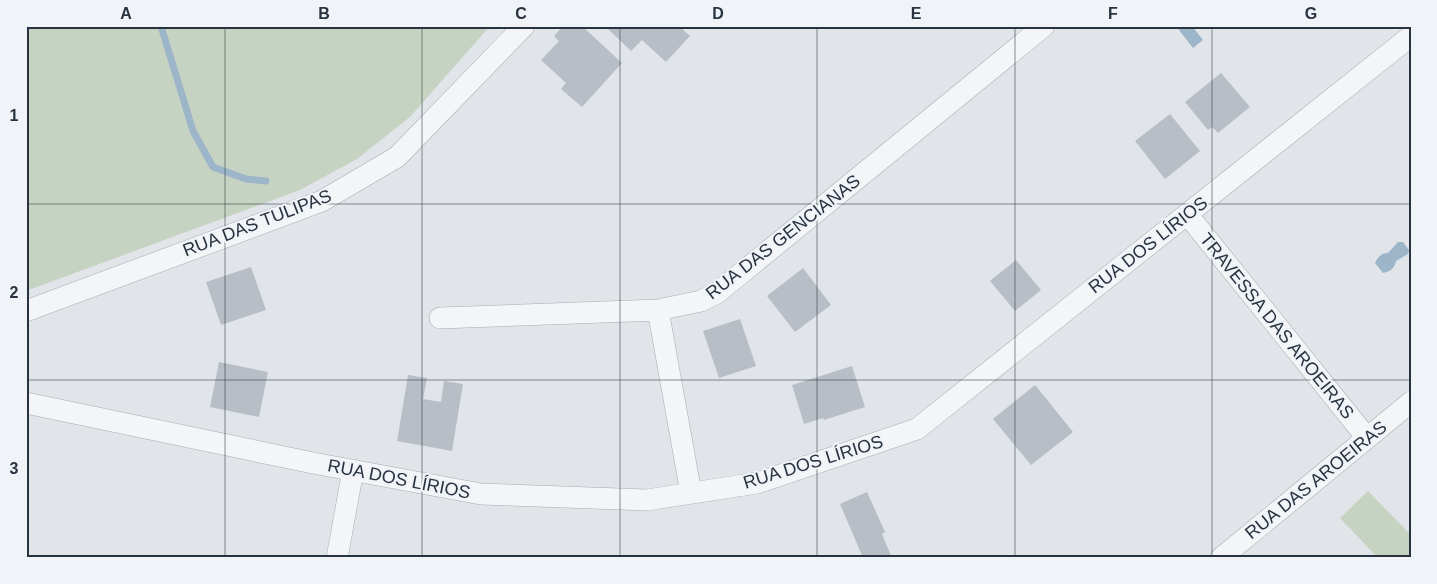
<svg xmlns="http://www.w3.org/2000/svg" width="1437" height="584" font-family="Arial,sans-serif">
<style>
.green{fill:#c7d3c2}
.water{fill:#9cb5c8}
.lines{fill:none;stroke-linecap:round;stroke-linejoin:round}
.stream{stroke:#9cb5c8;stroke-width:7}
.building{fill:#b8bec6}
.minor-casing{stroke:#a6acb3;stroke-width:22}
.minor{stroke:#f3f5f7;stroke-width:21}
.grid{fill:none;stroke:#293340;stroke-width:1;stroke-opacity:0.55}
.labels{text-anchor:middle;stroke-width:4;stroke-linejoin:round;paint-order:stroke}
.street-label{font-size:18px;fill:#293340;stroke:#f0f3f7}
.neatline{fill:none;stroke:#293340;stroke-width:2}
.grid-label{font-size:16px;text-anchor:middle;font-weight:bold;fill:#293340}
</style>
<rect width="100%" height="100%" fill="#e1e5e9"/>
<path class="green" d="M26,26H490L410,117L357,159L300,190L26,291Z
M1368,491L1411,535V558H1378L1340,518Z"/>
<path class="water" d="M1176,26H1192L1203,40L1193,48Z
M1398,242H1403L1409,250L1408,254L1396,261C1394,269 1391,271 1383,273L1375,263C1378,257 1381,253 1388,253Z"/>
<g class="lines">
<path class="stream" d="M161,26L193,131L213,167L246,179L266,181"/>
</g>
<path class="building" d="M563,26H582L622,63L582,107L561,89L566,83L541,60L559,41L554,36Z
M605,26H679L690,36L666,62L642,40L631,51Z
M1221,73L1250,107L1218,133L1212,127L1208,130L1185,102Z
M1170,114L1200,151L1165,179L1135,141Z
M1016,260L1041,290L1015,311L990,281Z
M251,267L266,310L221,325L206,282Z
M803,268L831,305L795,332L767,296Z
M740,319L756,366L719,378L703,331Z
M219,362L268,372L259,417L210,407Z
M852,366L865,407L824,420L823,418L804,424L792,385Z
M408,375L427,378L423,399L441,402L444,381L463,384L452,451L397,441Z
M1035,385L1073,432L1031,465L993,419Z
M867,492L885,532L882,534L892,558H863L840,504Z"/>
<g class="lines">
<defs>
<path id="minor" d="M1187,214L1367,438
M658,310L691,493
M26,311L322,201L397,157L524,26
M440,318L658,310L701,301L717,293L1044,26
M26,403L313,463L481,494L647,500L757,483L917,429L1411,36
M337,558L353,470
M1221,558L1411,402"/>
</defs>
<use href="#minor" class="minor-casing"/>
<use href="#minor" class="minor"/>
</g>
<path class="grid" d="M225,26V558M422,26V558M620,26V558M817,26V558M1015,26V558M1212,26V558M26,204H1411M26,380H1411"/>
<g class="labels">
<g class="street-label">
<text transform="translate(257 223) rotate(-21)" y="6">RUA DAS TULIPAS</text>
<text transform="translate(783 237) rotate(-38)" y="6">RUA DAS GENCIANAS</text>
<text transform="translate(1148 245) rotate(-38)" y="6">RUA DOS LÍRIOS</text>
<text transform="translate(1277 326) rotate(51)" y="6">TRAVESSA DAS AROEIRAS</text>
<text transform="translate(813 462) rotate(-17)" y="6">RUA DOS LÍRIOS</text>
<text transform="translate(399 479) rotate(11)" y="6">RUA DOS LÍRIOS</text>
<text transform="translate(1316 480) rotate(-39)" y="6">RUA DAS AROEIRAS</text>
</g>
</g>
<rect width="1437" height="584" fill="none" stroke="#f0f3f7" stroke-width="55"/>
<rect x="28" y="28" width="1382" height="528" class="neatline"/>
<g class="grid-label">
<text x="126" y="19">A</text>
<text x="324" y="19">B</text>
<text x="521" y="19">C</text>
<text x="718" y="19">D</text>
<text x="916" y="19">E</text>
<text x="1113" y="19">F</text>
<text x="1311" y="19">G</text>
<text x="14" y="121">1</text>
<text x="14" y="298">2</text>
<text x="14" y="474">3</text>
</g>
</svg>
